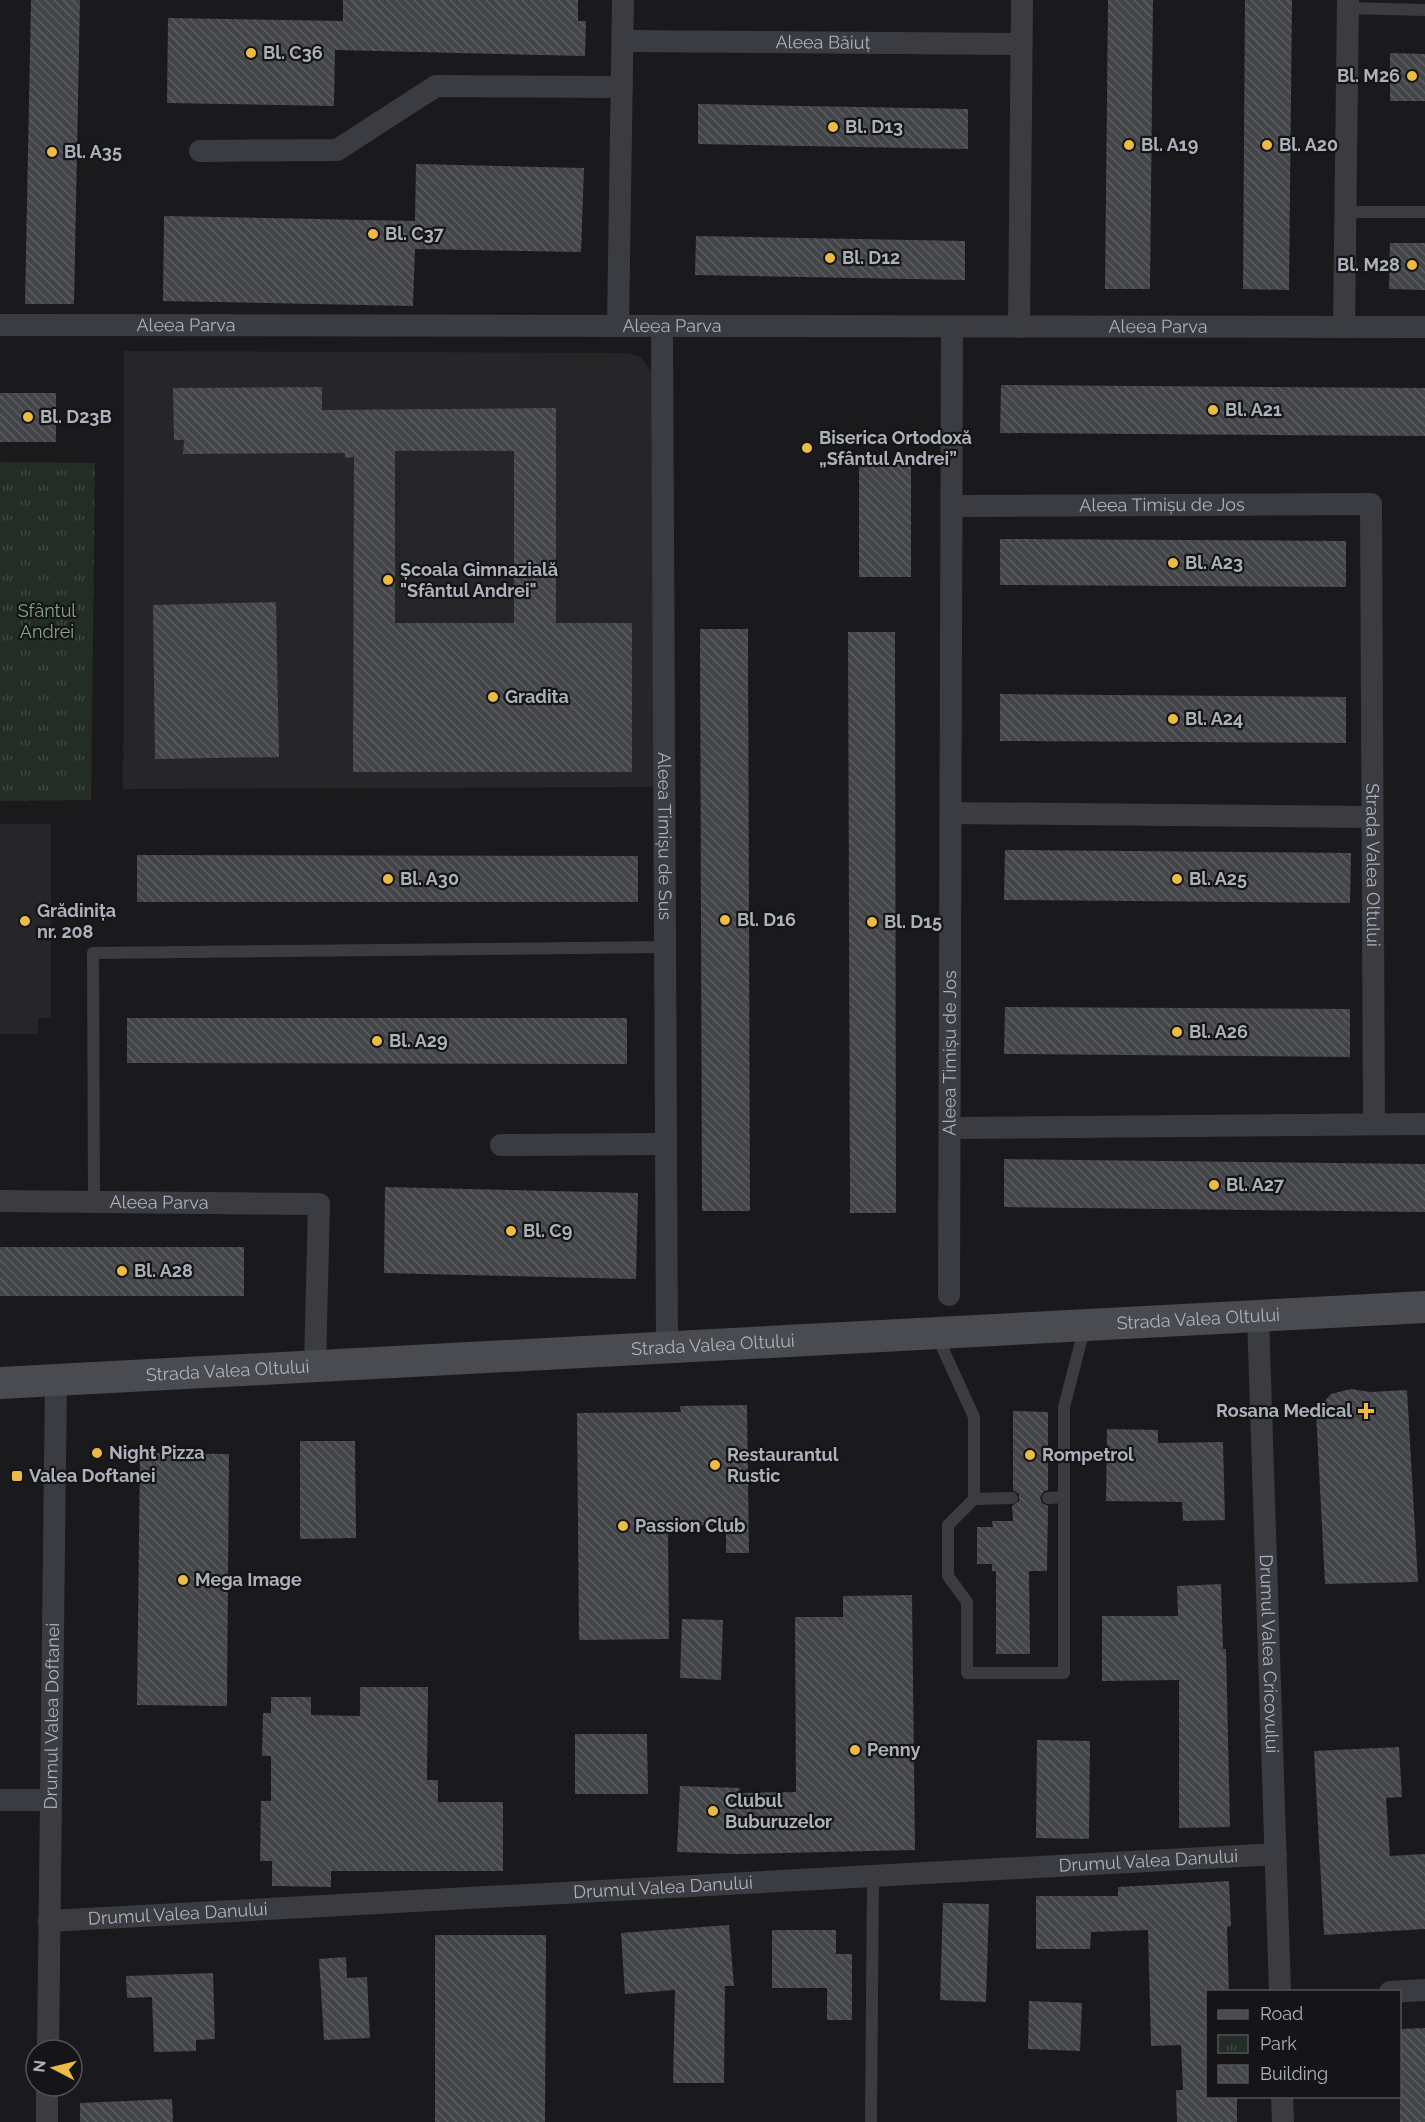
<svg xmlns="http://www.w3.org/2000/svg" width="1425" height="2122" font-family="Raleway,sans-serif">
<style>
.built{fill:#262629}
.park{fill:url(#park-tufts)}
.building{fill:url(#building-back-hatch);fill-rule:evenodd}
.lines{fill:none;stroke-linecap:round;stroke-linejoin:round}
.lane{stroke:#3b3c41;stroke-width:12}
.street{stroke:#3b3c41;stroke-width:22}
.secondary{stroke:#494b51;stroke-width:32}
.poi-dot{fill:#eabc44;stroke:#151517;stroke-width:2}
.labels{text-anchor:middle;stroke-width:4.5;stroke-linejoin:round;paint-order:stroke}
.street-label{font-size:18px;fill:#adb1bb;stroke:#151517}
.poi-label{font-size:18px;font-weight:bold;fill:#adb1bb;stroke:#151517;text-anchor:start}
.park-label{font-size:18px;fill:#85a589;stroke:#151517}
</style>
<defs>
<pattern id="park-tufts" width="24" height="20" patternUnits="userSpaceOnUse" patternTransform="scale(1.5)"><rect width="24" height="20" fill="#242c26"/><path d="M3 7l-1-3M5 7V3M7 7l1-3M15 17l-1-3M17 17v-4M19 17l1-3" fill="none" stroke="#414844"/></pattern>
<pattern id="building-back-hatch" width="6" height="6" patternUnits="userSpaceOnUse" patternTransform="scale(1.5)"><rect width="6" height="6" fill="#444549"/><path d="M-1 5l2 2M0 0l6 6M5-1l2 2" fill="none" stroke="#5c5d61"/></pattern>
</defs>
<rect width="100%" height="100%" fill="#1a1a1c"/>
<path class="built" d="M124,351L628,353L641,357L653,374V787L123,789Z
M0,824H51V1018H38V1034H0Z"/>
<path class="park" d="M0,462L95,463L91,800L0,801Z"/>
<path class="building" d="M31,0H80L74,304H25Z
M343,0H578V21H586L585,56L335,50L334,106L167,103L168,18L343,21Z
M1108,0H1153L1150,289H1105Z
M1245,0H1292L1289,290L1243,289Z
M1390,53L1425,54V101H1390Z
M698,104L968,109V149L698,144Z
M416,164L584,168L581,252L415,249L413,306L163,301L164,216L415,221Z
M696,236L965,241V280L695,275Z
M1390,243H1425V290L1389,289Z
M1001,385L1425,388V436L1000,433Z
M322,387V410L556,408V623H632V772H353L354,457L345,458V453L183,454L184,440H174L173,388ZM395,451H514V623H395Z
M0,393H56V442H0Z
M859,462H911V577H859Z
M1000,539L1346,541V587L1000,585Z
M276,602L279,757L155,759L153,605Z
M700,629H748L750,1211H702Z
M848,632H895L896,1213H850Z
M1000,694L1346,697V743L1000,741Z
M1005,850L1351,853L1350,903L1004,900Z
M137,855L638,856V902H137Z
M1005,1007L1350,1009V1057L1004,1054Z
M127,1018H627V1064L127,1063Z
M1004,1159L1425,1164V1212L1004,1207Z
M385,1187L638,1193L636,1279L384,1273Z
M0,1247H244V1296H0Z
M1351,1389L1370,1392L1407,1390L1418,1582L1325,1584L1316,1411L1331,1394Z
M747,1405L749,1553H726V1525L668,1526L669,1639L579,1640L577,1413L681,1412L680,1406Z
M1013,1411L1048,1412V1490L1043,1492L1040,1498L1042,1503L1048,1506L1047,1571H1029L1030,1654H996V1571H992V1564H977V1527H993L992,1521H1013L1012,1506L1019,1501V1494L1013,1490Z
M1107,1429L1158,1430V1443L1223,1442L1225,1520L1183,1521L1182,1502L1106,1501Z
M300,1441H355L356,1538L300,1539Z
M140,1453L229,1454L227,1706L137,1705Z
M1221,1584L1223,1649H1226L1230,1827L1179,1828V1680L1102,1681V1616H1178L1177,1586Z
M912,1595L915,1850L738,1854L677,1852L680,1786L740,1788L739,1793L796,1792L795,1617H843V1596Z
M682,1619L723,1620L721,1680L680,1678Z
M360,1687H428L427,1780H438V1802H503V1871H331V1887L272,1886V1861H260L261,1801H271V1756H262L263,1713H271V1697H311V1715L360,1716Z
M575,1734H647L648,1794H575Z
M1037,1740L1090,1741L1089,1839L1036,1838Z
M1399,1747L1402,1797L1386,1798L1390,1856L1425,1854V1929L1324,1935L1314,1751Z
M1229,1881L1231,1926L1227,1927L1229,1992H1208V2097H1237V2122H1177L1176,2090H1183L1181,2045L1151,2046L1148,1930L1091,1932L1090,1949H1036V1896H1118V1887Z
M943,1903L989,1904L986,2002L940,2000Z
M729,1925L734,1986H725L724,2083H673L675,1990L625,1994L621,1933Z
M772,1930H836V1954H852V2020H827V1988H772Z
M435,1935H546L545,2122H435Z
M346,1957L347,1978L367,1977L370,2038L324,2040L319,1959Z
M213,1973L215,2039L196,2040V2051L154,2052L152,1997L127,1998L126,1976Z
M1029,2001L1082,2003L1080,2051L1028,2049Z
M1425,2028V2122H1400V2029Z
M172,2099L173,2122H80V2103Z"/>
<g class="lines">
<path class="lane" d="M1347,8L1425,10
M1345,212H1425
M94,1203L93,953L665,947
M936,1334L974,1417V1499L1012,1498
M1048,1498L1064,1497V1407L1085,1326
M974,1499L948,1525V1576L967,1602V1673H1064V1497
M871,2122L873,1875"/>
<g class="street">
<path id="s1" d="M623,41L1021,44"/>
<path d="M200,151L337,150L436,86L622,87"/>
<path id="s2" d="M0,325L1425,327"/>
<path d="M618,326L623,0"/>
<path id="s3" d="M662,326L667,1347"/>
<path d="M1019,327L1022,0"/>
<path d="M1344,327L1348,0"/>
<path id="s4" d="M952,506L1371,504L1374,1124"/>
<path d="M951,813L1372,817"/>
<path d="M950,1128L1425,1124"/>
<path d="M501,1145L666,1144"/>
<path id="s5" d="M0,1201L319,1204L315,1366"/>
<path id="s6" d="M949,1295L952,327"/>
<path id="s7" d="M1258,1316L1280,1992"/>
<path d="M0,1800H51"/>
<path id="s8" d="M49,1921L1276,1854"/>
<path d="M1390,1992L1425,1990"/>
<path id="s9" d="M48,2050L56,1380"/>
<path d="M1282,2096L1283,2122"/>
<path d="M47,2122V2086"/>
</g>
<path class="secondary" id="s10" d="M0,1383L1425,1307"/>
</g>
<g class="poi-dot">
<circle cx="251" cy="53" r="6"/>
<circle cx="1412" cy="76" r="6"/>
<circle cx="833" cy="127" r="6"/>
<circle cx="1129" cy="145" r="6"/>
<circle cx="1267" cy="145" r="6"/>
<circle cx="52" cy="152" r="6"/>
<circle cx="373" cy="234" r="6"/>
<circle cx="830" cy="258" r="6"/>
<circle cx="1412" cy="265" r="6"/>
<circle cx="1213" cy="410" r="6"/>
<circle cx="28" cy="417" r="6"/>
<circle cx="807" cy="448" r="6"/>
<circle cx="1173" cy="563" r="6"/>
<circle cx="388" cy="580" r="6"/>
<circle cx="493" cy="697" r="6"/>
<circle cx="1173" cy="719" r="6"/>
<circle cx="388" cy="879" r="6"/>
<circle cx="1177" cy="879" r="6"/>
<circle cx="725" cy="920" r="6"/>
<circle cx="25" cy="921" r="6"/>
<circle cx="872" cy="922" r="6"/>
<circle cx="1177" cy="1032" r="6"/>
<circle cx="377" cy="1041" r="6"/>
<circle cx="1214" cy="1185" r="6"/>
<circle cx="511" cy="1231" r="6"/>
<circle cx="122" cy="1271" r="6"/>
<path d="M1363 1402h6v6h6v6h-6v6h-6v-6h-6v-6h6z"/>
<circle cx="97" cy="1453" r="6"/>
<circle cx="1030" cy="1455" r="6"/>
<circle cx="715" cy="1465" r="6"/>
<rect x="11" y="1470" width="12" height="12" rx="3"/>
<circle cx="623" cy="1526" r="6"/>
<circle cx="183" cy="1580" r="6"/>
<circle cx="855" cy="1750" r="6"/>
<circle cx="713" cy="1811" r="6"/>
</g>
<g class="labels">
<g class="street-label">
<text dy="6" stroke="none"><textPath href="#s1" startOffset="200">Aleea Băiuț</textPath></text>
<text dy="6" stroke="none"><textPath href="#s2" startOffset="186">Aleea Parva</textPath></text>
<text dy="6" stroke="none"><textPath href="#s2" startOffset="672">Aleea Parva</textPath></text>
<text dy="6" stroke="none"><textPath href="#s2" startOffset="1158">Aleea Parva</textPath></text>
<text dy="6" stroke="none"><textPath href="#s4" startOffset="210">Aleea Timișu de Jos</textPath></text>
<text dy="6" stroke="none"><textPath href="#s3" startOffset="510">Aleea Timișu de Sus</textPath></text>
<text dy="6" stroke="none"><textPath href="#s4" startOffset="780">Strada Valea Oltului</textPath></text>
<text dy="6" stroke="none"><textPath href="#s6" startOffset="242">Aleea Timișu de Jos</textPath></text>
<text dy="6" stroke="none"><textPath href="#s5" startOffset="159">Aleea Parva</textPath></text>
<text dy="6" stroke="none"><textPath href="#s10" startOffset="1200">Strada Valea Oltului</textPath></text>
<text dy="6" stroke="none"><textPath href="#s10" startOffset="714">Strada Valea Oltului</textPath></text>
<text dy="6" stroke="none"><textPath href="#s10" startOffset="228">Strada Valea Oltului</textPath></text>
<text dy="6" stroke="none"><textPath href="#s7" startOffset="338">Drumul Valea Cricovului</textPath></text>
<text dy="6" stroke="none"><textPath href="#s9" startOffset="334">Drumul Valea Doftanei</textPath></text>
<text dy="6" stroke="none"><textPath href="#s8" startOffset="1101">Drumul Valea Danului</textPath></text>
<text dy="6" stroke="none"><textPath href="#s8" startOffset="615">Drumul Valea Danului</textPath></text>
<text dy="6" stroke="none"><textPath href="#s8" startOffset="129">Drumul Valea Danului</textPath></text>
</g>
<g class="poi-label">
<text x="263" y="59">Bl. C36</text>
<text x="1400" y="82" text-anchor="end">Bl. M26</text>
<text x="845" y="133">Bl. D13</text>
<text x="1141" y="151">Bl. A19</text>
<text x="1279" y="151">Bl. A20</text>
<text x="64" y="158">Bl. A35</text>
<text x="385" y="240">Bl. C37</text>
<text x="842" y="264">Bl. D12</text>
<text x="1400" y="271" text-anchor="end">Bl. M28</text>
<text x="1225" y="416">Bl. A21</text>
<text x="40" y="423">Bl. D23B</text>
<text x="819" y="444">Biserica Ortodoxă<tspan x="819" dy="21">„Sfântul Andrei”</tspan></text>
<text x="1185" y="569">Bl. A23</text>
<text x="400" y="576">Școala Gimnazială<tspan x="400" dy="21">"Sfântul Andrei"</tspan></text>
<text x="505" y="703">Gradita</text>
<text x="1185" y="725">Bl. A24</text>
<text x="400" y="885">Bl. A30</text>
<text x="1189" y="885">Bl. A25</text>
<text x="37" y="917">Grădinița<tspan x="37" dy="21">nr. 208</tspan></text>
<text x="737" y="926">Bl. D16</text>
<text x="884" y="928">Bl. D15</text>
<text x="1189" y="1038">Bl. A26</text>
<text x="389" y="1047">Bl. A29</text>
<text x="1226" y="1191">Bl. A27</text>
<text x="523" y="1237">Bl. C9</text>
<text x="134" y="1277">Bl. A28</text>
<text x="1352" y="1417" text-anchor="end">Rosana Medical</text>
<text x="109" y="1459">Night Pizza</text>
<text x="727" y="1461">Restaurantul<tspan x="727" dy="21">Rustic</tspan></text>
<text x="1042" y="1461">Rompetrol</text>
<text x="29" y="1482">Valea Doftanei</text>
<text x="635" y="1532">Passion Club</text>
<text x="195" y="1586">Mega Image</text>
<text x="867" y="1756">Penny</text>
<text x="725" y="1807">Clubul<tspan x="725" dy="21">Buburuzelor</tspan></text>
</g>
<g class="park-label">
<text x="47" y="617">Sfântul<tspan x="47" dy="21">Andrei</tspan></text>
</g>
</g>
<rect x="1206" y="1990" width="195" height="108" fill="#151517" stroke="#525359" stroke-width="1.5"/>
<rect x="1218" y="2010" width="30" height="9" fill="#494b51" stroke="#525359" stroke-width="1.5"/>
<text x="1260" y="2020" font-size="18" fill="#adb1bb">Road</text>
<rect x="1218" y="2035" width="30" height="18" fill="url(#park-tufts)" stroke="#525359" stroke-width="1.5"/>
<text x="1260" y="2050" font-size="18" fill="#adb1bb">Park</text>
<rect x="1218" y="2065" width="30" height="18" fill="url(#building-back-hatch)" stroke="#525359" stroke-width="1.5"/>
<text x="1260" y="2080" font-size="18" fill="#adb1bb">Building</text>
<g transform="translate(54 2068) rotate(277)"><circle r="28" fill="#151517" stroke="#525359" stroke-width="1.5"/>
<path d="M0-4.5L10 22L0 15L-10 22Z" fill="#eabc44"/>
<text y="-9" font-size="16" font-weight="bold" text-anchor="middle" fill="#adb1bb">N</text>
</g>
</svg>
